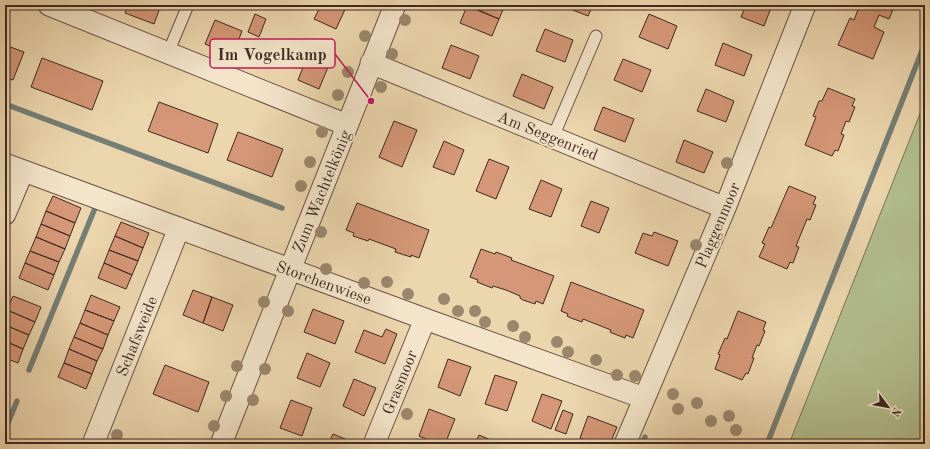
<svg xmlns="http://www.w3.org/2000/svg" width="930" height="449" font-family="'Old Standard TT',serif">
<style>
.grass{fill:#b3bf8e;stroke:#797458}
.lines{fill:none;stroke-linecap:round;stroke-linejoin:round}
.stream{stroke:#757f76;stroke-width:5.5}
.building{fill:#d59777;stroke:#3f2921}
.lane-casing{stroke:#6a5444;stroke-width:13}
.street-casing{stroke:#6a5444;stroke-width:23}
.lane{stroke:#f3e4ca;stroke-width:11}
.street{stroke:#f3e4ca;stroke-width:21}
.tree{fill:#9a876d}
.labels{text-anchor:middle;stroke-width:4;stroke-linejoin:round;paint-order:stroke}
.street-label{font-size:16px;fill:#3f2921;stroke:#f3e4ca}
.leader{fill:none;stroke:#c2185b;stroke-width:1.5}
.callout-dot{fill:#c2185b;stroke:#f3e4ca;stroke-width:1.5}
.callout{fill:#f3e4ca;stroke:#c2185b;stroke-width:1.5}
.callout-label{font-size:17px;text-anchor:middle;font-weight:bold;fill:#3f2921}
</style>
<rect width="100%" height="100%" fill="#ecd6ae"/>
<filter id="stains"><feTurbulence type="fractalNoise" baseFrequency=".005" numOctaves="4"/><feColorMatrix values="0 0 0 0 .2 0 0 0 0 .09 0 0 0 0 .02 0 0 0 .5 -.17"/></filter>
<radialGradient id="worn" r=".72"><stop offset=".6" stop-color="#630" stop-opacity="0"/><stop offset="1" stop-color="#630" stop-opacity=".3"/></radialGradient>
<path class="grass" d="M925,101V444H789Z"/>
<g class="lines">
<path class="stream" d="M5,104L282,208
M29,370L95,208
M5,430L17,401
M642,444L645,437
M767,444L925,43"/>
</g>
<path class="building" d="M128,5H161L154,24L125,13Z
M321,5H347L336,29L314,19Z
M467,5H505L499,19Z
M560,5H593L588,16Z
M746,5H772L764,26L741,17Z
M854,5H895L889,19L879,15L874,27L884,32L873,59L838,45L850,18L854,20L859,7Z
M467,6L499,19L492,36L460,23Z
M255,14L266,19L259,37L248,32Z
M649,14L677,26L668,49L639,37Z
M215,20L242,31L233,55L205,44Z
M545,29L573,40L565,62L536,51Z
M723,43L752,55L744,76L715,65Z
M5,45L24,52L13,80L5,77Z
M451,45L479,56L470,79L442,68Z
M309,52L331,60L319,89L298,80Z
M42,58L103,81L92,110L31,87Z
M623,59L651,70L642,92L614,80Z
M522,74L553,87L544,109L513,96Z
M828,88L855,99L852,106L855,107L849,122L846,121L841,134L844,135L838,151L835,150L832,156L805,145L816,117L813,116L819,101H822Z
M706,89L734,101L726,122L697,111Z
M159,102L218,124L208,153L148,131Z
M603,107L634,119L625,142L594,130Z
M394,121L417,130L402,167L379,157Z
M238,132L283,149L272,177L227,160Z
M684,140L713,152L704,173L676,162Z
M444,141L464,150L454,175L433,167Z
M489,159L509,167L496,199L476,191Z
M541,180L562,189L551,217L529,209Z
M789,186L816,197L813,204L816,205L810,220L807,219L796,246L799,247L793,263L790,262L787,269L759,257L765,244L762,243L769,227L771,228Z
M53,196L81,208L75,223L46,211Z
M591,201L609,208L599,233L581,226Z
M357,203L429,230L419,258L411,255V257L395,252L396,249L369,239L368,241L353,236L354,233L346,230Z
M46,211L75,223L70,236L41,224Z
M121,222L149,233L143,248L115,236Z
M41,224L70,236L65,249L36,237Z
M654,232L678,241L668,266L635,253L643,233L652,236Z
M115,236L143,248L138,261L109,250Z
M36,237L65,249L59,262L30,251Z
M481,249L495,254L496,252L512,258L511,260L554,276L543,304L536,301L535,304L523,300L520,298V296L506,290L493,286L492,288L477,282L478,280L470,277Z
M109,250L138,261L132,275L104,263Z
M30,251L59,262L54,275L25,263Z
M25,263L54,275L48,290L19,278Z
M104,263L132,275L126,289L98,278Z
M571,282L644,310L633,338L626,335L625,338L612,333L610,332L611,330L583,319L582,322L571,318L567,316L568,314L561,311Z
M193,290L212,297L203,323L183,315Z
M91,295L120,307L114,321L85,310Z
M13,296L41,307L35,322L7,310Z
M212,297L233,305L223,331L203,323Z
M313,309L344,321L335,344L304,332Z
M7,310L35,322L29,335L5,325V315Z
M85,310L114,321L108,335L80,323Z
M738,311L766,322L763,330L765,331L759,346L757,345L752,358H754L748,374L746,373L742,380L715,369L720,355L718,354L725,338L727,339Z
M80,323L108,335L103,349L74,337Z
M5,325L29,335L23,349L5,341Z
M386,329L397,334L385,364L355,352L364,330L382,337Z
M74,337L103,349L97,361L69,349Z
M5,341L23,349L18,363L5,358Z
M69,349L97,361L92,374L64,363Z
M307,353L330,363L320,387L297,378Z
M448,359L471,367L460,396L438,387Z
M64,363L92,374L86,389L58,377Z
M165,365L209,382L198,412L153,394Z
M495,375L517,382L507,411L485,404Z
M354,379L376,388L364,416L343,406Z
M542,394L562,401L551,429L532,421Z
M291,400L312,408L302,436L280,428Z
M429,409L455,419L445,444H438L419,436Z
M563,410L573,414L566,434L555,430Z
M588,416L617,427L610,444H595L580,438Z
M333,434L355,443L354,444H328Z
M479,435L500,444H475Z
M688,439L700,444H687Z
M17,440L28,444H15Z"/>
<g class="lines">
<defs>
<path id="lane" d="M168,53L188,5
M553,137L596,36"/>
<path id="street" d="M49,5L347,125
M371,63L725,208
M5,164L425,319L644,398
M5,214L23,171
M93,444L179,228
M221,444L395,5
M374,444L425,319
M625,444L725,208L805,5"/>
</defs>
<use href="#lane" class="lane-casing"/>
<use href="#street" class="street-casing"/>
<use href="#lane" class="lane"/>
<use href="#street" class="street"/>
</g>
<g class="tree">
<circle cx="405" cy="20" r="6"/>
<circle cx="365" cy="36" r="6"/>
<circle cx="392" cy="54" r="6"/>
<circle cx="348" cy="72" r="6"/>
<circle cx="381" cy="87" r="6"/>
<circle cx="338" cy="95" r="6"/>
<circle cx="322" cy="132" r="6"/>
<circle cx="310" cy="162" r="6"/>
<circle cx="727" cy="163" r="6"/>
<circle cx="301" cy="186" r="6"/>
<circle cx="321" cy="232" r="6"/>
<circle cx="696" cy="245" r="6"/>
<circle cx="326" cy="269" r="6"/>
<circle cx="387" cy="282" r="6"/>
<circle cx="364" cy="283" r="6"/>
<circle cx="408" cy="294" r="6"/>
<circle cx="444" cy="299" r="6"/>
<circle cx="264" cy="302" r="6"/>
<circle cx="288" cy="311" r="6"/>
<circle cx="458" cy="311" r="6"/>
<circle cx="475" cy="311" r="6"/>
<circle cx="485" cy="322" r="6"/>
<circle cx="513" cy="326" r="6"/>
<circle cx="525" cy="337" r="6"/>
<circle cx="557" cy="342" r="6"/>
<circle cx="568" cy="352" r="6"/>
<circle cx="596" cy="360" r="6"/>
<circle cx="237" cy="366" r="6"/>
<circle cx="265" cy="369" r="6"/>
<circle cx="617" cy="375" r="6"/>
<circle cx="635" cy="376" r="6"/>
<circle cx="673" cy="394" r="6"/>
<circle cx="226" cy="396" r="6"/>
<circle cx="253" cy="400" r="6"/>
<circle cx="697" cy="403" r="6"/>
<circle cx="678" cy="409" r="6"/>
<circle cx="407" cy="414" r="6"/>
<circle cx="729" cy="416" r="6"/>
<circle cx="711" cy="421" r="6"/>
<circle cx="214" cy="426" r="6"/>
<circle cx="736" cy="430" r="6"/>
<circle cx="117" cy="435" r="6"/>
</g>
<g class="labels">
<g class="street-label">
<text transform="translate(548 135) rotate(22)" y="6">Am Seggenried</text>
<text transform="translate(321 191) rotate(-68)" y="6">Zum Wachtelkönig</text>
<text transform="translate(717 225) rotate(-67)" y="6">Plaggenmoor</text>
<text transform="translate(324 282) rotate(20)" y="6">Storchenwiese</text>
<text transform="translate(136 336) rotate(-68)" y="6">Schafsweide</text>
<text transform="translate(399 382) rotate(-68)" y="6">Grasmoor</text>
</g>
</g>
<path class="leader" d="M371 101L335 54"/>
<circle class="callout-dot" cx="371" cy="101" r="4"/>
<rect class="callout" x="210" y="39" width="125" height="29" rx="4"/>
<g class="callout-label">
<text x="272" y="60">Im Vogelkamp</text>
</g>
<rect width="930" height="449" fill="none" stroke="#ecd6ae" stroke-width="20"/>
<rect x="6" y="6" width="918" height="437" fill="none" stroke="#3f2921" stroke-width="2"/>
<rect x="10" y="10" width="910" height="429" fill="none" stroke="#3f2921"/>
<g transform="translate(888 407) rotate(122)" stroke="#f3e4ca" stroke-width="3" paint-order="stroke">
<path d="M0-3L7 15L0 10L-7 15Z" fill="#3f2921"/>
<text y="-6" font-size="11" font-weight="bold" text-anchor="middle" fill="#3f2921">N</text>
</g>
<rect width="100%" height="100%" filter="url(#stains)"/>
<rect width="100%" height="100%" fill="url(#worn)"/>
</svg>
